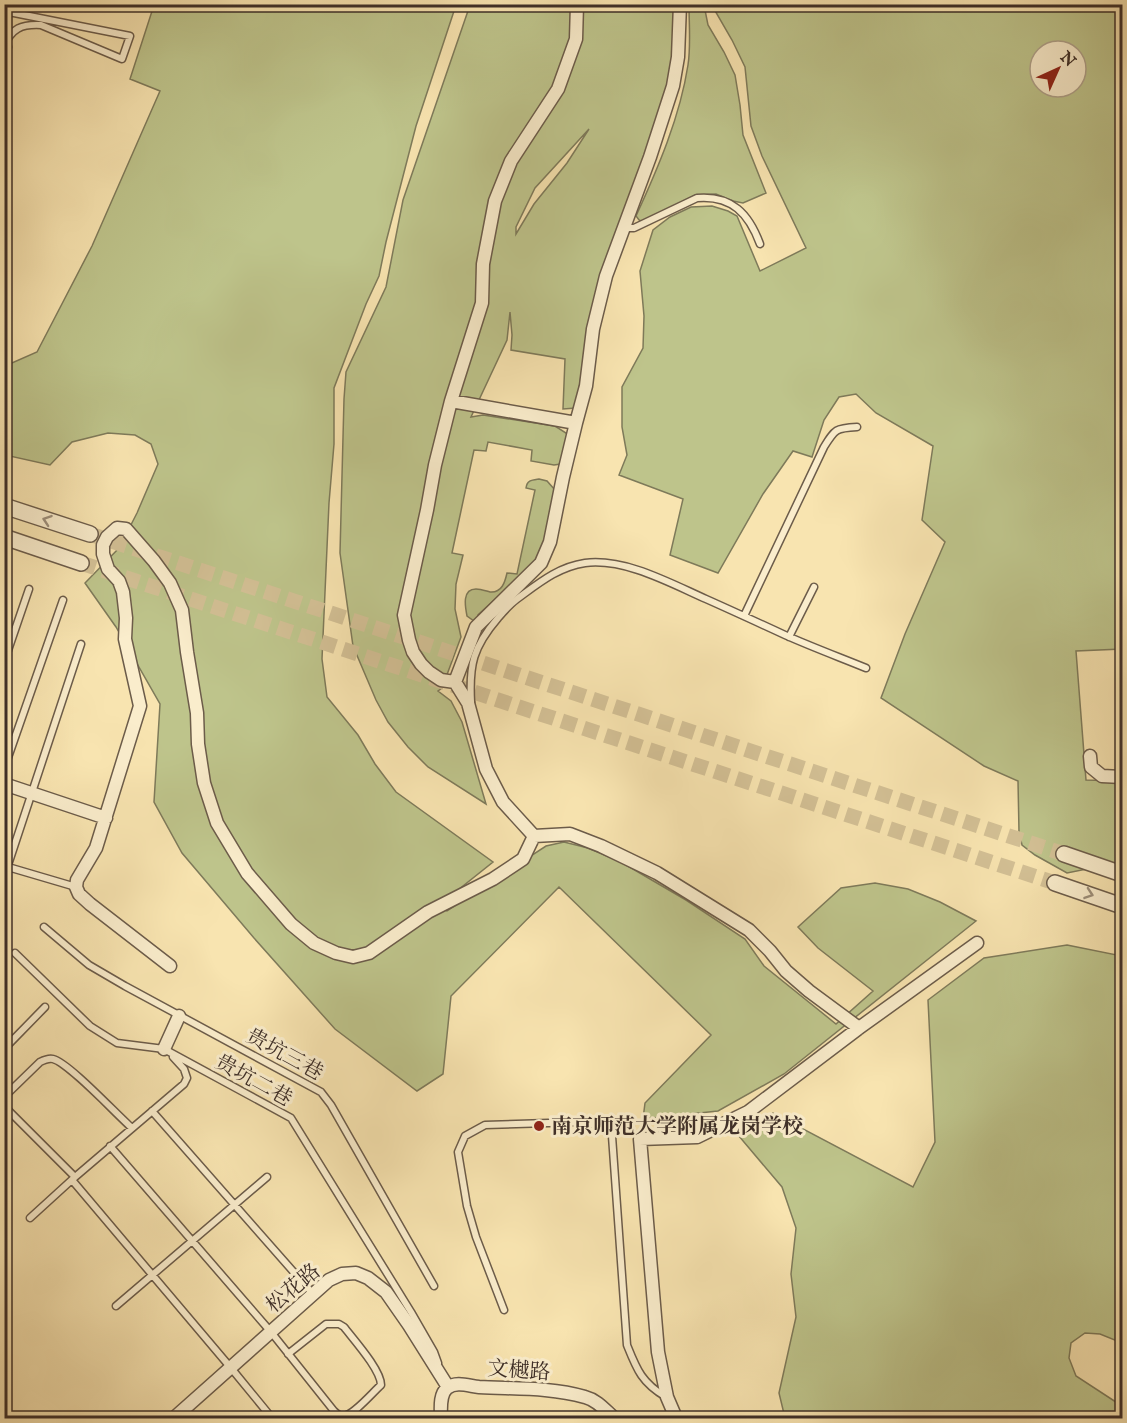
<svg xmlns="http://www.w3.org/2000/svg" width="1127" height="1423" font-family="'IM FELL English','Noto Serif SC',serif">
<style>
.green{fill:#bec48b;stroke:#7e7a5a;stroke-width:1.5;fill-rule:evenodd}
.lines{fill:none;stroke-linecap:round;stroke-linejoin:round}
.tertiary-tunnel{stroke:#d3c095;stroke-width:15;stroke-dasharray:15 8;stroke-linecap:butt}
.service-casing{stroke:#6c5c4a;stroke-width:9}
.minor-casing{stroke:#6c5c4a;stroke-width:15}
.tertiary-casing{stroke:#6c5c4a;stroke-width:18}
.service{stroke:#faedcc;stroke-width:6}
.minor{stroke:#faedcc;stroke-width:12}
.tertiary{stroke:#faedcc;stroke-width:15}
.oneway{stroke:#9c8e7a}
.poi-dot{fill:#8f2418;stroke:#faedcc;stroke-width:2}
.labels{text-anchor:middle;stroke-width:6;stroke-linejoin:round;paint-order:stroke}
.street-label{font-size:21px;fill:#3e2f28;stroke:#faedcc}
.poi-label{font-size:21px;font-weight:bold;fill:#3e2f28;stroke:#faedcc;text-anchor:start}
</style>
<rect width="100%" height="100%" fill="#f8e4b0"/>
<filter id="stains"><feTurbulence type="fractalNoise" baseFrequency=".00333" numOctaves="4"/><feColorMatrix values="0 0 0 0 .2 0 0 0 0 .09 0 0 0 0 .02 0 0 0 .5 -.17"/></filter>
<radialGradient id="worn" r=".72"><stop offset=".6" stop-color="#630" stop-opacity="0"/><stop offset="1" stop-color="#630" stop-opacity=".3"/></radialGradient>
<path class="green" d="M154,5H456L416,126L386,242L379,276L366,304L334,388V444L329,503L322,659L327,697L358,735L375,764L396,792L493,862L443,902L447,911L546,846L564,842L588,848L621,862L686,900L745,939L764,966L836,1024L873,991L818,948L798,927L841,888L875,883L908,889L940,902L976,921L784,1074L718,1111L643,1119L645,1103L711,1035L559,887L451,996L443,1074L417,1091L335,1029L254,938L182,853L154,802L160,704L116,627L85,583L119,548L137,513L158,464L151,444L135,435L108,433L72,442L50,465L5,455V366L37,352L92,246L160,91L130,79Z
M470,5H676V29L667,99L587,337L576,408L563,409L565,359L511,350L512,335L510,312L507,340L471,417L483,415L555,426L566,433L568,436L561,464L554,465L531,461L532,450L488,442L486,451L474,450L452,553L463,555L456,584L455,609L461,637L442,688L438,691L451,701L462,722L486,804L428,767L408,747L388,722L376,700L353,646L340,553L344,399L346,372L386,287L403,200ZM589,129L567,163L534,204L516,234V227L535,188Z
M689,5H704L708,25L724,52L735,75L740,105L743,135L766,193L743,203L733,201L716,194L695,195L643,222L639,220L636,216C658,168 680,117 688,65C691,46 689,24 689,5Z
M713,5H1122V649L1076,651L1086,780L1122,781V862L1067,873L1035,855L1022,845L1019,832L1018,781L984,766L881,698L905,634L945,542L922,520L933,446L876,413L856,394L839,397L824,420L812,457L793,451L763,494L718,573L670,555L683,499L619,475L627,455L622,427V387L643,348L644,316L640,271L653,230L670,217L691,207L712,206L728,211L737,216L760,271L806,248L762,156L751,126L745,67L732,40L714,9ZM1040,51H1076V87H1040Z
M539,479L547,481L555,490L545,543L535,563L478,615L477,620L474,621L467,616C465,606 462,589 476,589C481,589 486,591 490,592C502,593 505,582 507,573L517,574L535,490L526,488C527,480 532,480 539,479Z
M1067,945L1122,956V1343L1100,1334L1085,1333L1071,1343L1069,1358L1076,1376L1122,1406V1418H785L779,1393L796,1317L791,1274L796,1228L782,1187L738,1135L773,1113L913,1187L935,1142L928,1000L984,958Z"/>
<g class="lines">
<path class="tertiary-tunnel" d="M90,534L1064,854
M81,563L1055,883"/>
<defs>
<path id="service" d="M4,11L130,36L122,59L41,25C22,24 11,28 4,47
M624,228H634L697,198C732,195 749,214 760,244
M744,616L824,447C835,429 836,428 857,427
M789,637L814,587
M4,662L29,589
M471,702C469,665 473,647 498,618C504,611 509,605 517,599C539,583 558,567 585,563C625,558 670,583 706,599C733,611 759,623 785,635C812,647 839,657 866,668
M4,769L63,600
M8,867L76,887
M4,877L81,644
M44,927L89,965L125,986L321,1092L331,1105L434,1286
M15,953L90,1026L117,1043L164,1049L291,1118L411,1312L434,1352L438,1363
M4,1049L45,1007
M4,1097L40,1062C44,1060 49,1058 53,1059C69,1063 117,1115 132,1128
M4,1106L75,1177
M152,1111L313,1294
M110,1146L271,1332L334,1411C337,1414 339,1416 343,1416C353,1416 373,1392 381,1385C381,1370 354,1340 344,1327L339,1324H326L288,1354
M72,1180L231,1368L272,1418
M30,1218L75,1177L184,1084L187,1078L184,1069L173,1057
M116,1306L267,1177
M504,1310L476,1237L467,1206L458,1152L465,1136L485,1125L581,1122L608,1128L612,1136L627,1345C637,1370 642,1383 666,1397"/>
<path id="minor" d="M577,4L576,39L558,89L511,161L495,201L483,264L482,303L451,401L435,465L427,510L404,615L409,640L413,652L421,664L429,672L441,680L455,682L468,703L486,769L503,802L534,836L570,834L601,846L657,873L749,930L770,951L786,971L809,991L859,1028
M4,47H5
M451,401L576,423
M455,682L476,627L541,563L550,542L563,477L576,423L586,386L593,329L606,276L650,157L673,86L678,57L680,4
M1090,756L1091,767L1102,776L1122,777
M4,784L106,818
M170,966L90,904L79,894L76,887L77,880L96,848L140,706L125,639L126,618L123,592L119,581L108,569L103,554V545L107,537L117,528L126,529L154,561L170,583L182,610L187,652L197,713L198,744L204,783L217,823L247,873L291,924L314,943L336,953L353,957L369,953L428,912L493,879L523,859L534,836
M164,1049L179,1016
M174,1418L329,1280L342,1274L356,1273L368,1278L386,1292L409,1325L448,1387
M441,1418C441,1409 439,1395 447,1388C456,1381 469,1386 479,1387C514,1389 550,1387 585,1397C597,1400 605,1410 614,1418
M676,1418L667,1397L658,1352L640,1139L697,1137L748,1112L859,1028L977,943"/>
<path id="tertiary" d="M4,506L90,534
M4,537L81,563
M1064,854L1122,874
M1055,883L1122,906"/>
</defs>
<use href="#service" class="service-casing"/>
<use href="#minor" class="minor-casing"/>
<use href="#tertiary" class="tertiary-casing"/>
<use href="#service" class="service"/>
<use href="#minor" class="minor"/>
<use href="#tertiary" class="tertiary"/>
</g>
<defs><path id="oneway-chevron" d="M-2-3.5L2.5 0L-2 3.5" fill="none" stroke-width="1.6" stroke-linecap="round" stroke-linejoin="round" transform="scale(1.5)"/></defs>
<g class="oneway">
<use href="#oneway-chevron" transform="translate(47 520) rotate(-161)"/>
<use href="#oneway-chevron" transform="translate(1089 894) rotate(19)"/>
</g>
<circle class="poi-dot" cx="539" cy="1126" r="6"/>
<g class="labels">
<g class="street-label">
<text transform="translate(285 1054) rotate(29)" y="7">贵坑三巷</text>
<text transform="translate(254 1080) rotate(29)" y="7">贵坑二巷</text>
<text transform="translate(293 1288) rotate(-40)" y="7">松花路</text>
<text transform="translate(519 1370) rotate(4)" y="7">文樾路</text>
</g>
<g class="poi-label">
<text x="551" y="1133">南京师范大学附属龙岗学校</text>
</g>
</g>
<rect width="1127" height="1423" fill="none" stroke="#f8e4b0" stroke-width="24"/>
<rect x="6" y="6" width="1115" height="1411" fill="none" stroke="#3e2f28" stroke-width="3"/>
<rect x="12" y="12" width="1103" height="1399" fill="none" stroke="#3e2f28" stroke-width="1.5"/>
<g transform="translate(1058 69) rotate(45)"><circle r="28" fill="#faedcc" stroke="#afa18a" stroke-width="1.5"/>
<path d="M0-4.5L10 22L0 15L-10 22Z" fill="#8f2418"/>
<text y="-9" font-size="16" font-weight="bold" text-anchor="middle" fill="#3e2f28">N</text>
</g>
<rect width="100%" height="100%" filter="url(#stains)"/>
<rect width="100%" height="100%" fill="url(#worn)"/>
</svg>
